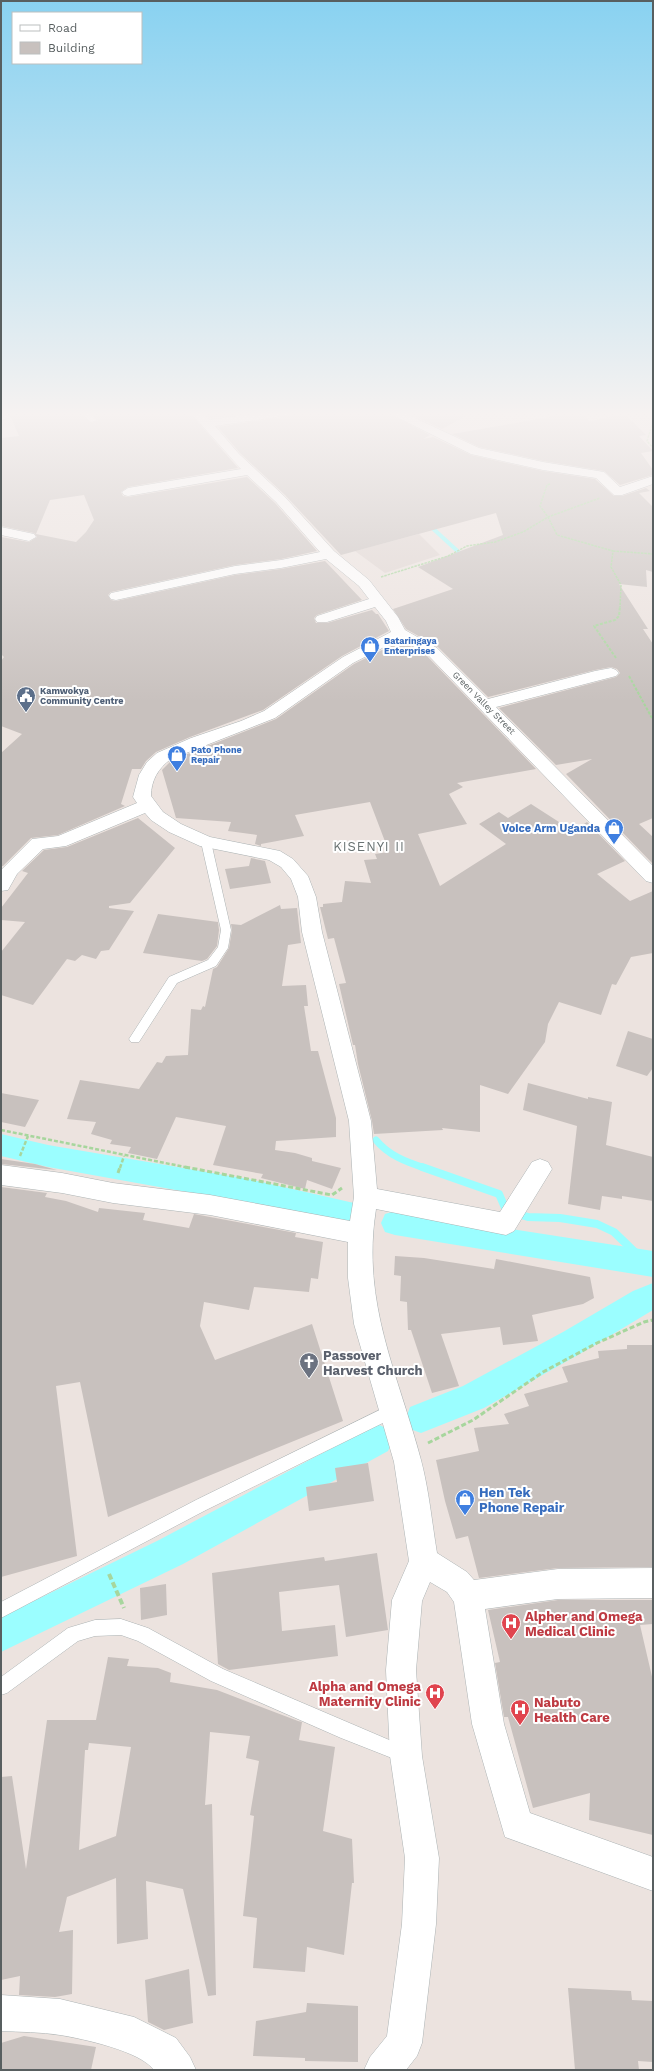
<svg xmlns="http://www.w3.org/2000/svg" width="654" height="2071" font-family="'Work Sans',sans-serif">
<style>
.education{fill:#ded4d0}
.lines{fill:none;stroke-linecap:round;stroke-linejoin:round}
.stream-far2{stroke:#9bfeff;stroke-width:4}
.stream-far1{stroke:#9bfeff;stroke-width:7}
.stream{stroke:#9bfeff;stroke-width:8}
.canal{fill:#9bfeff;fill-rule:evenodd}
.building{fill:#c8c1be;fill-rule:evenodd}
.lane-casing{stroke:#adb4b5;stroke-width:1}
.street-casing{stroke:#adb4b5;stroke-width:1}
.path-far4{stroke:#a7d69d;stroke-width:1.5;stroke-dasharray:2.5 1;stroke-linecap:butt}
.path-far3{stroke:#a7d69d;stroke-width:2;stroke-dasharray:3 1.5;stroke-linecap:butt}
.path-far2{stroke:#a7d69d;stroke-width:2.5;stroke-dasharray:4 2;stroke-linecap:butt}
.path-far1{stroke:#a7d69d;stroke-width:3;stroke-dasharray:5 2.5;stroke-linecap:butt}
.path{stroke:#a7d69d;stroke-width:4;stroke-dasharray:6 3;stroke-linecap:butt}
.lane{fill:#fff;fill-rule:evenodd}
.street{fill:#fff;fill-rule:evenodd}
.labels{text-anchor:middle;stroke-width:4;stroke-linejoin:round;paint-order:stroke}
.far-shop-label{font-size:9px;font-weight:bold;fill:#366cbe;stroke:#fff;text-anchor:start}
.far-service-label{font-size:9px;font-weight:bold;fill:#4e5e75;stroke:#fff;text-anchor:start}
.far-street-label{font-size:9px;fill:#585f60;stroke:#fff}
.shop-label{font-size:11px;font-weight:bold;fill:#366cbe;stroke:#fff;text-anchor:end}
.quarter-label{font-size:13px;letter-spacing:1px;fill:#697272;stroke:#fff}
.near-worship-label{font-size:13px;font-weight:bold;fill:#5b616d;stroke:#fff;text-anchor:start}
.near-shop-label{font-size:13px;font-weight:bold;fill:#366cbe;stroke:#fff;text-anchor:start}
.near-health-label{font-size:13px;font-weight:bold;fill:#be3a42;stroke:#fff;text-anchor:start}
</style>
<rect width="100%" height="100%" fill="#ece3df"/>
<path class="education" d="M419,534L440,555L385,573L355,551Z"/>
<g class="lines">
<path class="stream-far2" d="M428,524L464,557"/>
<path class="stream-far1" d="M376,1140C388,1155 406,1162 425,1168"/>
<path class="stream" d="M422,1167L499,1194L506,1210L528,1217L560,1218L597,1224L614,1232L644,1261"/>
<path class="canal" d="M1,1134L48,1145L248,1179L354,1203L364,1207L368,1215L364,1223L354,1227L248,1203L48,1167L1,1156Z
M395,1211L653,1251V1277L395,1235L385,1232L381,1223L385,1214Z
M653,1283V1310L583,1352L484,1408L421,1433L410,1429L406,1418L410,1407L463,1386L563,1332L633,1291Z
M377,1424L388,1429L393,1440L388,1451L183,1564L1,1652V1617L159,1540Z"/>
</g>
<path class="building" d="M11,412H79L91,423L98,421L89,412H189L238,468L128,487L121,492L123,496L128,497L247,477L275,503L317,551L281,559L235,565L111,592L108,595L111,600L116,601L235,575L281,569L325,561L362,600L317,615L314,618L316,623H327L372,610L376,614H378L389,631L342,656L263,710L190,737L156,752L146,761L141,769H132L121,804L125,806L58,835L31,838L3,866H1V753L22,734L1,726V661L4,657L1,654V537L29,542L37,537L34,533L1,526V438L19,436L10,415ZM84,495L94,520L86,532L76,542L36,534L50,500Z
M204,412H253L210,418Z
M296,412H386L430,435L423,439L433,437L471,455L543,471L595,479L614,496H622L646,488L650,491L639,493L653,507V572L646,570L647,587L619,584L648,629H643L653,644V818L639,824L653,837V864L566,774L592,759L556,765L499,708L616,677L620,673L617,669L611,667L595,670L488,697L438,647L406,629L393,609L453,589L418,567L503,535L496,513L341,555L285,495L240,453L218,427L289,416Z
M406,412H473L442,429Z
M579,412L590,421L625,414L646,435L639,436L653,451L641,453L653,470V475L620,485L604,471L543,461L479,447L452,434Z
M400,641L426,655L536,769L457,783L463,787L449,794L467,824L418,834L440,886L506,844L479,824L499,812L508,818L531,804L573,831L587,822L625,861L597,874L630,901L653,891V953L631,957L616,985L612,984L601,1015L559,1002L548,1024L545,1042L508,1094L480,1085V1132L442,1128L443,1130L374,1134L372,1121L358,1064L355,1045H353L339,984L346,983L334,938L328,939L320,907H323V904L342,902L345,881L371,883L364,860L377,859L375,854L389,852L370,802L295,815L304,836L261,844V846L255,844L257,835L228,831L231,822L176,818L162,770L172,760L276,719L354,664Z
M138,818L175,848L130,903L109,906V908L134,911L109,950L101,951L96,959L82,955L75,961L67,959L33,1005L1,995V952L25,922L1,920V908L28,873L22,871L44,850L67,847Z
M251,858L265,861L271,883L230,889L225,869L249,866Z
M280,905L281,909L297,908L301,943L288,945L282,986L306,985L308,1006H304L311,1051H318L336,1118V1137L276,1141L275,1150L295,1153L312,1158V1161L341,1168L332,1189L307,1180L305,1189L261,1178L263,1174L213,1165L226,1126L176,1117L157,1159L128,1153L131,1147L110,1144L112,1140L91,1134L96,1122L67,1119L80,1080L139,1089L157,1062L162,1063L166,1056L188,1055L191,1009L201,1010L203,1006L205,1007L213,969L217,967L229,948L232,930L231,924L241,925Z
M158,914L218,922L219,930L217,946L207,959L202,961L143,953Z
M628,1031L653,1039V1068L647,1076L616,1066Z
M528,1083L588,1099V1097L612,1102L606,1145L653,1157V1201L622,1196V1199L602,1196L600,1210L568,1204L577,1126L523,1110Z
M1,1093L39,1100L25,1127L1,1122Z
M1,1159L35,1164L57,1170L1,1164Z
M1,1187L47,1193L45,1197L66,1201L98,1212L99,1208L145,1213L143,1220L189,1228L194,1214L296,1233L295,1237L323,1242L318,1279L311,1278L309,1292L254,1287L249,1310L204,1302L200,1326L215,1360L312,1324L343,1421L108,1517L80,1382L56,1386L77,1556L1,1577Z
M395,1256L424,1258L494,1269L496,1259L590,1277L594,1298L583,1304L532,1315L538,1341L503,1345L500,1327L441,1334L459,1386L432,1393L411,1330H408L407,1302L400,1301L401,1276L394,1275Z
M627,1345H653V1567L558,1568L479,1578L468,1536L456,1539L445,1501L436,1460L479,1451L474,1428L509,1424L504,1414L529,1406L524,1394L568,1382L562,1367L599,1358L598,1351L627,1349Z
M368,1463L374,1501L309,1511L306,1487L337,1482L335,1468Z
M377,1553L388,1630L346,1637L339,1585L279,1592L282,1631L335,1625L338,1656L229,1670L218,1664L212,1573L324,1557L325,1561Z
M166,1584L167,1615L141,1620L140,1588Z
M558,1600H653V1624L640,1625L653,1681V1835L589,1820L590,1793L533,1808L508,1717H504L495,1663L500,1662L488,1610Z
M108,1657L129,1659L127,1666L158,1668L171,1673L170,1682L217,1690L298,1721L302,1722L299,1740L335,1747L323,1831L352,1839L354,1883H352L344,1955L307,1947L305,1972L253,1968L257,1918L243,1916L254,1816L250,1815L259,1761L246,1758L250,1736L210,1732L205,1805L212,1804L216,1995L208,1996L183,1889L146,1881L148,1939L117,1944L116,1878L67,1897L59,1932L73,1930L72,1994L55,1997L19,1995L20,1976L1,1980V1777L12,1776L26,1869L47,1720H96ZM89,1743L131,1747L116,1836L79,1850L85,1750H88Z
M189,1969L193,2023L164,2030L148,2022L145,1980Z
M568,1988L631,1991L632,2000L653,2001V2062L638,2061L639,2070H575Z
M307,2003L358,2006V2062L305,2061V2058L253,2056L256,2021L306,2012Z
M24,2036L96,2047L91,2070H1V2043Z"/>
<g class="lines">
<defs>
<path id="lane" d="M80,412H87L96,421L91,422Z
M206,839L211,842L231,930L228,948L216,966L177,983L139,1042H131L129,1039L131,1036L169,977L208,960L218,947L221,930L201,842Z
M392,1404L397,1406L399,1411L397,1416L206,1510L1,1618V1602L196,1500Z
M121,1619L148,1628L223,1669L408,1748L410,1754L408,1760L402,1762L341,1738L211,1681L138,1641L121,1635L95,1636L78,1641L7,1693L1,1695V1677L68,1628L95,1620Z"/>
<path id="street" d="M1,412H10L5,419L1,420Z
M190,412H202L209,420L265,412H295L289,415L215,426L239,454L284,496L334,551L369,580L398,617L405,630L437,648L488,699L595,671L611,668L616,670L619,673L616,676L496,707L653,866V883L646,881L427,654L400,639L353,663L275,718L171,759C158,768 151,781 151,796L163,812L181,824L210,837L280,851L293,859L308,876L316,897L322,932L371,1121L377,1189L500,1212L532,1162L540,1159L548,1162L552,1169L514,1231L506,1235L376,1209C361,1303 398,1373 421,1460C429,1490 432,1523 437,1553L467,1572L474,1580L558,1569L653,1568V1598L558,1599L485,1609L504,1724L530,1813L653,1857V1891L505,1837L472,1724L454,1602L447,1592L430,1582L422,1601L416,1670L422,1756L439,1858L436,1924L422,2043L417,2056L406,2070H364L370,2057L387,2036L402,1924L405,1858L390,1756L386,1670L392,1600L409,1561L394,1462L354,1324L348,1278V1242L210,1215L113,1203L62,1193L1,1185V1165L62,1173L113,1183L210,1195L350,1221L354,1197L349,1121L302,932L298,897L291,879L281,867L269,860L200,846L169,832L151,820L145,813L66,846L43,849L17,874L8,890L1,891V870L32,839L58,836L137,803L133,797L139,775L147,762L157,753L191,738L241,721L264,711L343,657L391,632L386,621L375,607L327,622H317L315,619L317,616L369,599L359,586L326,559L281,568L235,574L116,600L111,599L109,596L111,593L116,592L235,566L281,560L320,552L276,502L247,475L128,496L124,495L122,492L128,488L241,469Z
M387,412H402L479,448L543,462L604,472L620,487L653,476V484L622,495H614L596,478L543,470L471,454Z
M1,527L34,534L36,537L29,541L1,535Z
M1,1995L60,1999L134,2017L176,2038L190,2057L196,2070H154C140,2051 84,2039 60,2035C41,2032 20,2032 1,2031Z"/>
</defs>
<use href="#lane" class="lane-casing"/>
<use href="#street" class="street-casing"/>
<path class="path-far4" d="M653,422L647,441L653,448
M550,484L547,485L540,506L548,517L600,498
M613,551L653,554
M381,577L448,556L467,546L495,542L523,532L548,517L557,535L613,551L611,567L621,585L620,607"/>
<path class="path-far3" d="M616,658L594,626L615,620L619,616L620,606
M629,676L653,720"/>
<path class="path-far2" d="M1,1130L190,1168
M20,1156L28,1136
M120,1168L124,1156"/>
<path class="path-far1" d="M185,1167L332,1195L342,1188
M118,1173L120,1167
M428,1443L473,1420L543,1372L597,1343L644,1322L653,1320"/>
<path class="path" d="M109,1574L124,1608"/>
<use href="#lane" class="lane"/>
<use href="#street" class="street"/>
</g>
<linearGradient id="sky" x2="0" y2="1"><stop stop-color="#89d2f1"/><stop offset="0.59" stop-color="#f6f2f1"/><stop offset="1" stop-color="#f6f2f1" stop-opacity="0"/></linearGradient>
<rect width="654" height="702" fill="url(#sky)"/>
<defs>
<symbol id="shop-pin" viewBox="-11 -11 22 30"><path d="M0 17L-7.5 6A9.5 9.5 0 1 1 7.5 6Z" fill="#3f7fe0" stroke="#fff"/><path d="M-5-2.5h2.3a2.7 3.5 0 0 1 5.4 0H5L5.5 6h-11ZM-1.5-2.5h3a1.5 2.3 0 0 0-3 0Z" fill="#fff"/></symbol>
<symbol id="civic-pin" viewBox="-11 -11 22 30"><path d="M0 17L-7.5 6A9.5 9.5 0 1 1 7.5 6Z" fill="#5c6f8a" stroke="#fff"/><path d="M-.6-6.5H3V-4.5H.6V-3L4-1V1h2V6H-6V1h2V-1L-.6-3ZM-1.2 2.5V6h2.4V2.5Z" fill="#fff"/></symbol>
<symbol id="church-pin" viewBox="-11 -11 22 30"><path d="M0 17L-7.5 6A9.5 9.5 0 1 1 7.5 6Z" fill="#6b7280" stroke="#fff"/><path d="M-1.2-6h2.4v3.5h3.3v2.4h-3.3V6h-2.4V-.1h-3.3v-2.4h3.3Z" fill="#fff"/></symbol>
<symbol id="hospital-pin" viewBox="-11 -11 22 30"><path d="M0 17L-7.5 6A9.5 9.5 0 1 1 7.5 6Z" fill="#e0444e" stroke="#fff"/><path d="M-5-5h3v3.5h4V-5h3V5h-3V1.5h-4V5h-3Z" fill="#fff"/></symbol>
</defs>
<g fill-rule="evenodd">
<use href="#shop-pin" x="359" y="635" width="22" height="30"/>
<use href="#civic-pin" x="15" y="685" width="22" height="30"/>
<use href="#shop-pin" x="166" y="744" width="22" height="30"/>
<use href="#shop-pin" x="603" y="817" width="22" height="30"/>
<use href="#church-pin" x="298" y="1351" width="22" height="30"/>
<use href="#shop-pin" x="454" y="1488" width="22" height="30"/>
<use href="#hospital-pin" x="500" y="1612" width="22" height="30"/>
<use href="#hospital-pin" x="424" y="1682" width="22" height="30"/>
<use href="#hospital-pin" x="509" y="1698" width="22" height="30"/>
</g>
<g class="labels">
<g class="far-shop-label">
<text x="384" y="644">Bataringaya<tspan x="384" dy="10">Enterprises</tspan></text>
<text x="191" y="753">Pato Phone<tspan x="191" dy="10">Repair</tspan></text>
</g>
<g class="far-service-label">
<text x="40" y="694">Kamwokya<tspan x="40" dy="10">Community Centre</tspan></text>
</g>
<g class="far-street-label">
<text transform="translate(484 703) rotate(45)" y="3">Green Valley Street</text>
</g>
<g class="shop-label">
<text x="600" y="832">Voice Arm Uganda</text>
</g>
<g class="quarter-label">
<text x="369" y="851">KISENYI II</text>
</g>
<g class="near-worship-label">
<text x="323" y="1360">Passover<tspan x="323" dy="15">Harvest Church</tspan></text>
</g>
<g class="near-shop-label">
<text x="479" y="1497">Hen Tek<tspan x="479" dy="15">Phone Repair</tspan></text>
</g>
<g class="near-health-label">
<text x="525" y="1621">Alpher and Omega<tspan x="525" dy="15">Medical Clinic</tspan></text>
<text x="421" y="1691" text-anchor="end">Alpha and Omega<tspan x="421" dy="15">Maternity Clinic</tspan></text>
<text x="534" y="1707">Nabuto<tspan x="534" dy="15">Health Care</tspan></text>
</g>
</g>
<rect width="654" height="2071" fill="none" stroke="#585f60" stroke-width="4"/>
<rect x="12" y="12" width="130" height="52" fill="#ffffff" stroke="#bcbfbf"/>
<rect x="20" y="25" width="20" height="6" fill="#ffffff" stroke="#bcbfbf"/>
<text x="48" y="32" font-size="12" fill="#585f60">Road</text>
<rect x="20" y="42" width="20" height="12" fill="#c8c1be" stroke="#bcbfbf"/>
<text x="48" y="52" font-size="12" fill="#585f60">Building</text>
</svg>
